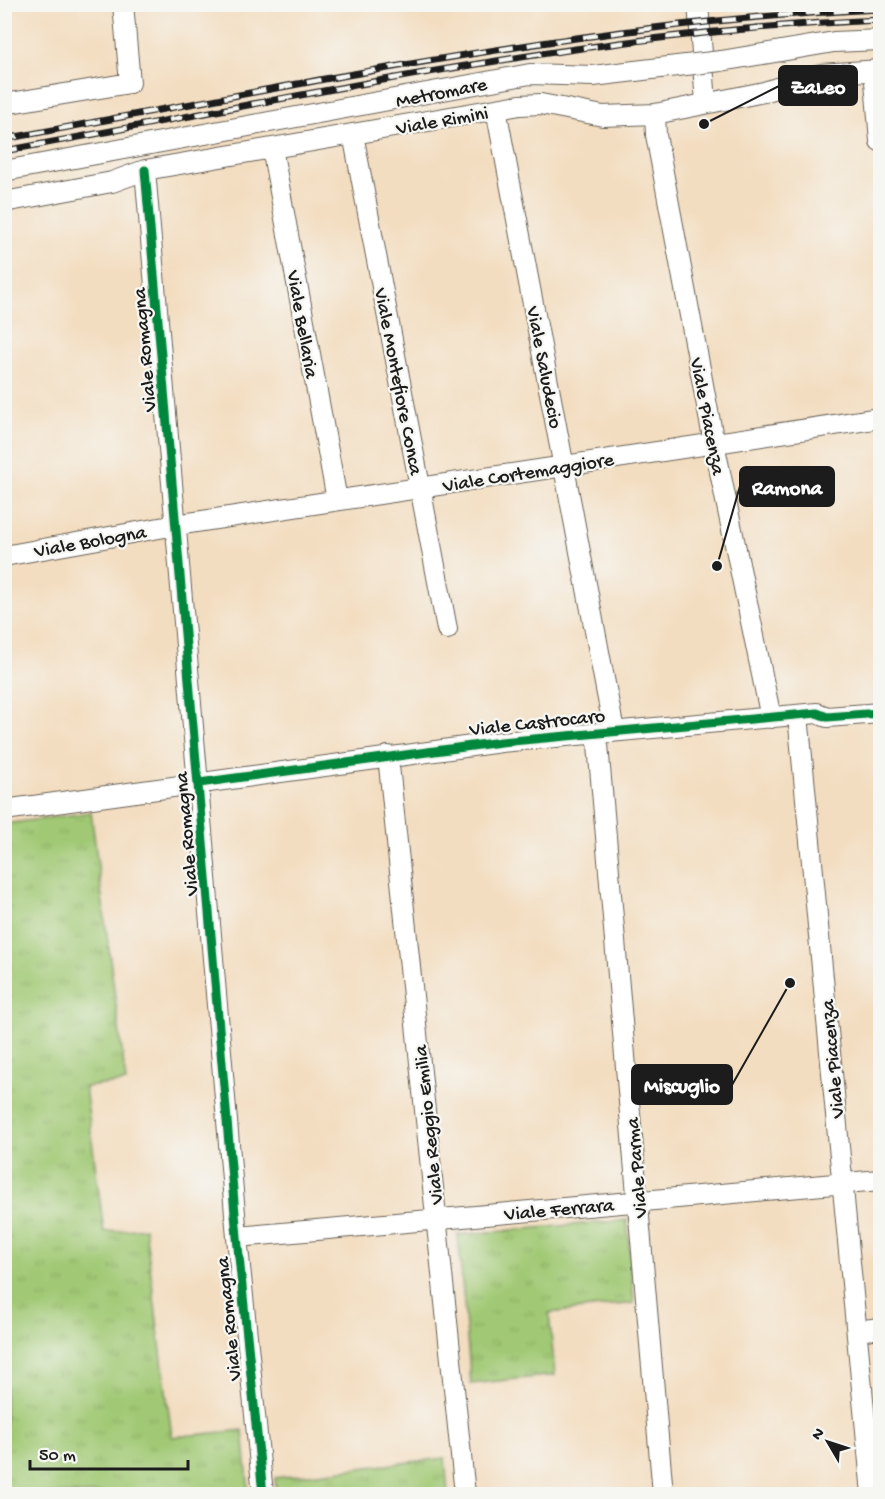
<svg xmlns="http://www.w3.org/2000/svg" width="885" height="1499" font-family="'Gochi Hand',sans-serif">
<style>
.grass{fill:url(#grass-tufts);stroke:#5e7248;stroke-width:1.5}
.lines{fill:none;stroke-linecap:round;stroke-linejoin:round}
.minor-casing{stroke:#676055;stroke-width:22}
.minor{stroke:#fff;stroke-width:20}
.rail-casing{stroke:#1c1c1c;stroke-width:7}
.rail{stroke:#f6f6f2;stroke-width:4.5;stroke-dasharray:14;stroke-linecap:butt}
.minor-bridge-casing{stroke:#676055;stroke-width:22;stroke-linecap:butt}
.minor-bridge{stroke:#fff;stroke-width:20}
.cycleway-casing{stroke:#f6f6f2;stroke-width:13}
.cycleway{stroke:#00873e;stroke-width:9}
.labels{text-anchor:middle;stroke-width:4.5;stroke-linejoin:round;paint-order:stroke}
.street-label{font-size:20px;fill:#1c1c1c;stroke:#f6f6f2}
.leader{fill:none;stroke:#1c1c1c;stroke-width:2}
.callout-dot{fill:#1c1c1c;stroke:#f6f6f2;stroke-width:2}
.callout{fill:#1c1c1c;stroke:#1c1c1c;stroke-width:2}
.callout-label{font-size:21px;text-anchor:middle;font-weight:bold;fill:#fff}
</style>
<defs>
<pattern id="grass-tufts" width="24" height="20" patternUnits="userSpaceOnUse" patternTransform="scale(1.5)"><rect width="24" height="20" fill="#a1c974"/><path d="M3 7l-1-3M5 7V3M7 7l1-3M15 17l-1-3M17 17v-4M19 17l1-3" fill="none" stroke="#8aac64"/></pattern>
</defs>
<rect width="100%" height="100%" fill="#f6f6f2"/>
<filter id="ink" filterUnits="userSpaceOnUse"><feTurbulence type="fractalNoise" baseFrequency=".0167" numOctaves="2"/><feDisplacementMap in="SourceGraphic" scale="12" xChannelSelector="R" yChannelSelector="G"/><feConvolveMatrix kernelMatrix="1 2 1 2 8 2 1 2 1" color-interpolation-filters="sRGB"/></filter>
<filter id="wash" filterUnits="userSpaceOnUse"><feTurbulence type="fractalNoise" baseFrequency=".008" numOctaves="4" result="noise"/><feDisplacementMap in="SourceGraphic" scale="24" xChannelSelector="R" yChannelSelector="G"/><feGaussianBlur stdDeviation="1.35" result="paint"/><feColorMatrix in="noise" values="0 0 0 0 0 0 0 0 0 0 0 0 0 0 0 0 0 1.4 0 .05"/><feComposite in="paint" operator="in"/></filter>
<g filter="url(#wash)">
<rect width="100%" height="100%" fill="#f3ddc0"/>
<path class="grass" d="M91,812L126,1082L85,1087L104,1232L145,1228L172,1437L243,1430L249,1494H5V824Z
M627,1220L634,1303L549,1313L555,1375L471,1384L458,1235Z
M445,1458L448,1494H276L275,1478Z"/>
</g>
<g filter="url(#ink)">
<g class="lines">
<defs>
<path id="minor" d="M698,4L706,102
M721,61L834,42L880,40
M874,70L880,141
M4,104L130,83L123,4
M496,109L614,731
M655,114L656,135L714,443L771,718
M353,134L447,629
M272,148L337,500
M145,170L237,1237L263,1494
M4,171L530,74L593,76L677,66
M4,202L112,182L145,170L520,105L541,104L603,116L655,114L764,92L821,74L880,70
M4,556L176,525L880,418
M798,715L872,1494
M597,733L663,1494
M388,756L465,1494
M4,810L501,742L817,713L827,717L880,713
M237,1237L880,1180
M857,1331L880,1328"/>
</defs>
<use href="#minor" class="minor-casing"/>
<use href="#minor" class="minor"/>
<defs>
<path id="rail" d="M4,139C294,86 585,22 880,9
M4,151C294,98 586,32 880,20"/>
</defs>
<use href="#rail" class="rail-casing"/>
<use href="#rail" class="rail"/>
<defs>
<path id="minor-bridge" d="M677,66L721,61"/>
</defs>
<use href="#minor-bridge" class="minor-bridge-casing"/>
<use href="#minor-bridge" class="minor-bridge"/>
<defs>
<path id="cycleway" d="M145,170L237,1237L263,1494
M199,783L501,742L817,713L827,717L880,713"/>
</defs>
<use href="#cycleway" class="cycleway-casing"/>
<use href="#cycleway" class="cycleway"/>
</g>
</g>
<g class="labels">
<g class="street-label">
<text transform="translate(441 91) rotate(-11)" y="7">Metromare</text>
<text transform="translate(442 119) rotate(-10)" y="7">Viale Rimini</text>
<text transform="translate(304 324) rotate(80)" y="7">Viale Bellaria</text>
<text transform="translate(143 350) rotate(-95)" y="7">Viale Romagna</text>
<text transform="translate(546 367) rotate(79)" y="7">Viale Saludecio</text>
<text transform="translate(400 381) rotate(79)" y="7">Viale Montefiore Conca</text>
<text transform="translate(709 416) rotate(79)" y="7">Viale Piacenza</text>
<text transform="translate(528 471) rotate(-9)" y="7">Viale Cortemaggiore</text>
<text transform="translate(90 540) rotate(-10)" y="7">Viale Bologna</text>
<text transform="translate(537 721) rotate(-6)" y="7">Viale Castrocaro</text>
<text transform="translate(185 834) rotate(-95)" y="7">Viale Romagna</text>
<text transform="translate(831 1059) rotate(-95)" y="7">Viale Piacenza</text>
<text transform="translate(427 1125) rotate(-96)" y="7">Viale Reggio Emilia</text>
<text transform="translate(635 1168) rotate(-95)" y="7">Viale Parma</text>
<text transform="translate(559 1208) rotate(-5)" y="7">Viale Ferrara</text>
<text transform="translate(227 1319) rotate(-96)" y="7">Viale Romagna</text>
</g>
</g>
<path class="leader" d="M704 124L779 86M717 566L740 486M790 983L732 1085"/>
<g class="callout-dot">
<circle cx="704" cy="124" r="6"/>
<circle cx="717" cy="566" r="6"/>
<circle cx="790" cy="983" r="6"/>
</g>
<g class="callout">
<rect x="779" y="66" width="78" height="39" rx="6"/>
<rect x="740" y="467" width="94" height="39" rx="6"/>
<rect x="632" y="1065" width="100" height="39" rx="6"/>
</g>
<g class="callout-label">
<text x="818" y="93">ZaLeo</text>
<text x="787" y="494">Ramona</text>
<text x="682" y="1092">Miscuglio</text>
</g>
<rect width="885" height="1499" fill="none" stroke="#f6f6f2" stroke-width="24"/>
<g transform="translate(828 1442) rotate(309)" stroke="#f6f6f2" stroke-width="4.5" paint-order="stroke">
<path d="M0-4.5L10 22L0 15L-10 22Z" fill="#1c1c1c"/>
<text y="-9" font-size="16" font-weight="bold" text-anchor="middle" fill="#1c1c1c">N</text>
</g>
<path d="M30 1460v9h158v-9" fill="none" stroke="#1c1c1c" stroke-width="3"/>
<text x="39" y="1460" font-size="18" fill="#1c1c1c" stroke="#f6f6f2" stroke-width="4.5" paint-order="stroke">50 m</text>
</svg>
